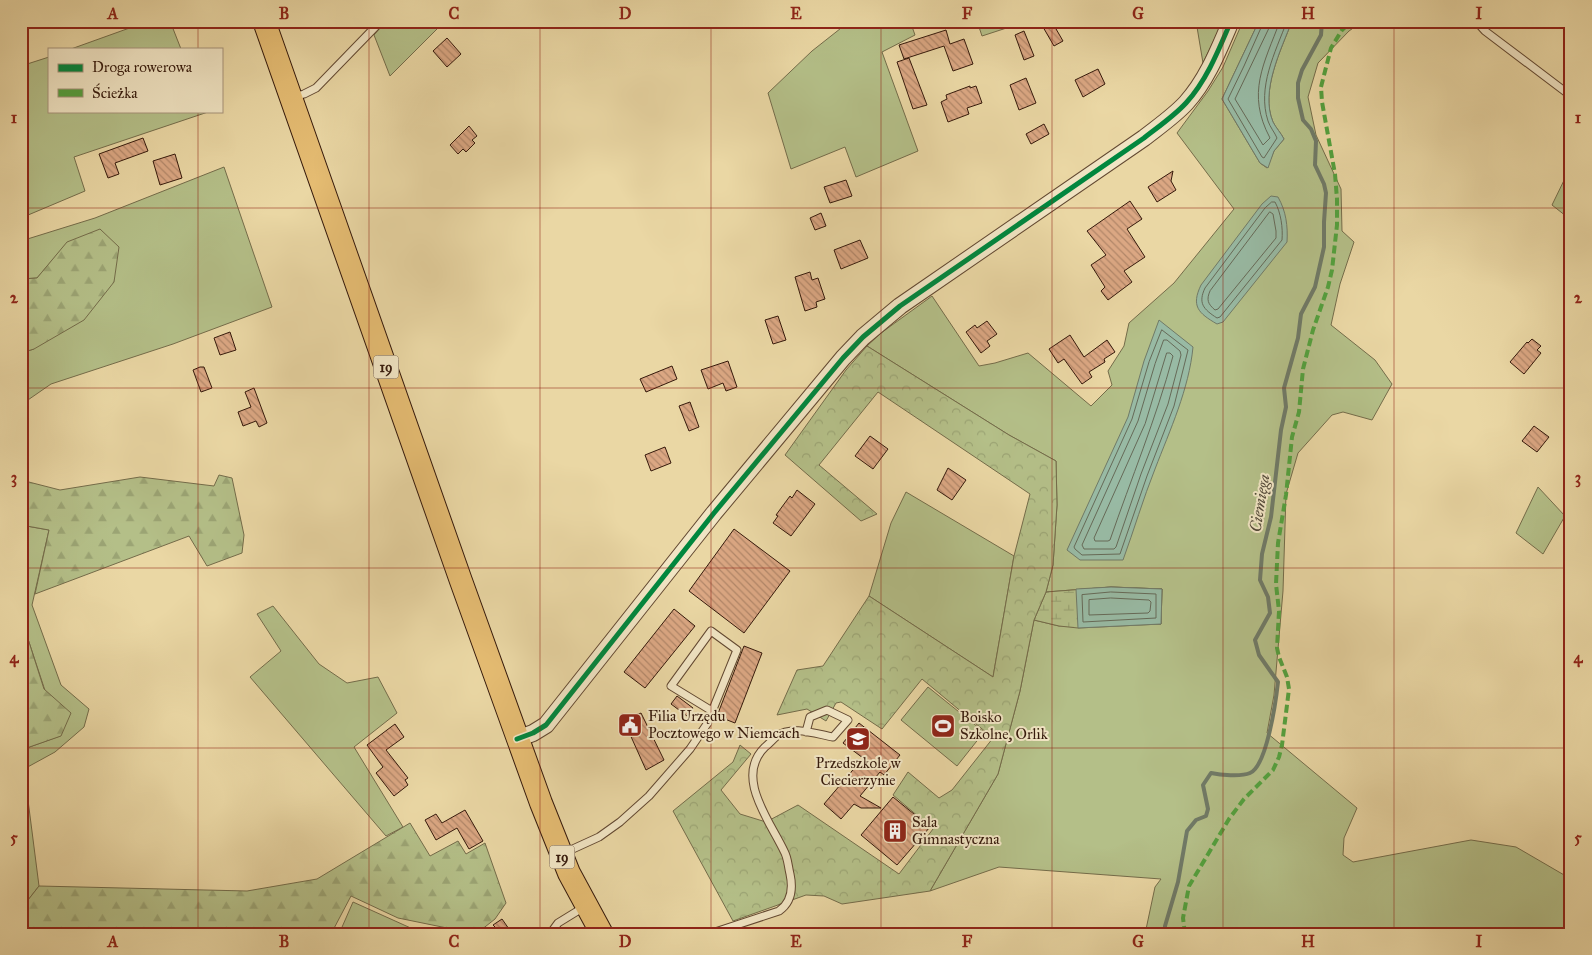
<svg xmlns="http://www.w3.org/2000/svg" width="1592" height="955" font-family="'IM FELL Great Primer',serif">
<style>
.green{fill:#b4bf88;stroke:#746c4a}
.forest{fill:url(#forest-firs);stroke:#746c4a}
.wetland{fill:url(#wetland-marsh);stroke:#746c4a}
.park{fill:url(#park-crowns);stroke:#746c4a}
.water{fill:#98baa4;stroke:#707a67}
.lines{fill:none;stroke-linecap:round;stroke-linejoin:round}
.shore{stroke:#666a58;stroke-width:1}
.stream{stroke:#707a67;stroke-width:4}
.building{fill:url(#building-back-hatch);stroke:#35190b}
.service-casing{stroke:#624831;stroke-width:9}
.tertiary-casing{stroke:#624831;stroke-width:18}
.trunk-casing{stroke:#35190b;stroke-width:24}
.service{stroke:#f1e5c4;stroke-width:7}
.tertiary{stroke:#f1e5c4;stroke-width:16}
.trunk{stroke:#e5bc72;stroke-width:22}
.quiet{stroke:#53a13e;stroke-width:4;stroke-dasharray:8 4;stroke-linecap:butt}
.cycleway-casing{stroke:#f1e5c4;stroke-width:8}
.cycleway{stroke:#00873e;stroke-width:5}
.grid{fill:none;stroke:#8f2418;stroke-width:1;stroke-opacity:0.55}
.labels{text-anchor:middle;stroke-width:4;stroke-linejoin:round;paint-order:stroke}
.shield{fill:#f1e5c4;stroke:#6d5642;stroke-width:1}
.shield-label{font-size:14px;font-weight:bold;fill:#35190b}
.poi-label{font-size:15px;fill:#35190b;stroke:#f1e5c4;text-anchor:start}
.water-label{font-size:16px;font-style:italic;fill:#534939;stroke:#f1e5c4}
.neatline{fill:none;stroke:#8f2418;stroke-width:2}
.grid-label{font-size:16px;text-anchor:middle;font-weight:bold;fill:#8f2418}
</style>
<defs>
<pattern id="forest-firs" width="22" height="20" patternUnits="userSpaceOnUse" patternTransform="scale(1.25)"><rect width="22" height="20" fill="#b4bf88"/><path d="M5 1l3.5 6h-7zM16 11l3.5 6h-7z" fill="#9ba474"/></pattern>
<pattern id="wetland-marsh" width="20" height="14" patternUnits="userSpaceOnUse" patternTransform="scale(1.25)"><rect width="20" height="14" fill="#b4bf88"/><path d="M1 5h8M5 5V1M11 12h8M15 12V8" fill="none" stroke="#9ba474"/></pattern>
<pattern id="park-crowns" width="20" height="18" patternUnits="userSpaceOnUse" patternTransform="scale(1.25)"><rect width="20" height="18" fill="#b4bf88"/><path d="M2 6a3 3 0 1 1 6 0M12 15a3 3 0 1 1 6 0" fill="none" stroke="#9ba474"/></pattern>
<pattern id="building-back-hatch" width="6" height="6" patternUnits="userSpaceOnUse" patternTransform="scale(1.25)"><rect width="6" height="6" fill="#dba783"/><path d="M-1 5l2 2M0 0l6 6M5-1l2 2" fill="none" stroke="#b28769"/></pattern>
</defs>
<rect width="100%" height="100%" fill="#ead7a4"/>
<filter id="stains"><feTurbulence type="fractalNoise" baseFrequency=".004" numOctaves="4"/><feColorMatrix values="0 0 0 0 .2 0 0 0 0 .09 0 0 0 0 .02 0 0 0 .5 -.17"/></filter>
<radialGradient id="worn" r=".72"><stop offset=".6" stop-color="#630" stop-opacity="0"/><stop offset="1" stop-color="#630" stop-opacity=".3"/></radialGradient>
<path class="green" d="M149,21H170L181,49H71Z
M386,21H445L390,76L374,35Z
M850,21H910L915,35L882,52L918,151L856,177L845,147L791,169L768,93L812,51Z
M977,21H1028L982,36Z
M1196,21H1223L1203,63Z
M1243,21H1259L1222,99L1260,163L1267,168L1274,151L1284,139C1281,133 1276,128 1273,122C1260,91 1281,50 1292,21H1363L1349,31L1318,63L1308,97L1316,135L1341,189L1342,231L1354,242L1340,284L1331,325L1375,360L1392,384L1372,420L1343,412L1332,415L1298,453L1286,494L1283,591L1274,695L1267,733L1357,808L1344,838L1343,855L1353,862L1471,840L1516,847L1571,879V934H1145L1155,887L1161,879L999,867L930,891L998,774L1020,691L1034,620L1059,626L1161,624L1162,589L1111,587L1046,592L1053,565L1057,505L1056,461L1009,435L867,346L881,333L932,296L979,366L995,363L1028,353L1091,406L1112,385L1108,371L1124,346L1129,323L1174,283L1234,209L1177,133L1208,91L1223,67Z
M49,57V111L208,112L74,157L85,191L21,218V66Z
M1571,166V220L1552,205Z
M224,167L272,307L173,344L51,384L25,402H21V353L34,349L67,243L37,278L21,279V241L95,218Z
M1538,487L1565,516L1543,554L1516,533Z
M906,492L1014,556L993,677L869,596L891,523Z
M21,525L49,530L32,605L61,685L89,709L84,727L55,752L24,769L39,886L21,909V750L60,736L28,639L21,623Z
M273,606L319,664L347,683L378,677L397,713L354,747L403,827L386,836L250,677L281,651L257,614Z
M928,687L984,732L957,766L901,720Z
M353,902L424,934H339Z"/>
<path class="forest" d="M100,229L119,247L114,282L84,320L34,349L21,353V279L37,278L67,242Z
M219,475L232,478L244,535L242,553L207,566L189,536L35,594L49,530L21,525V480L60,490L140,477L214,486Z
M21,623L28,639L44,689L71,713L61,736L21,750Z
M410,823L430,856L458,841L466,854L485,843L506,903L495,919L476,934H461L447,928L398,918L351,896L331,934H21V909L39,886L247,891L317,879Z"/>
<path class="wetland" d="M1111,587L1162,589L1161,624L1078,628L1059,626L1034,620L1046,592Z"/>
<path class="park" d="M867,346L1009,435L1056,461L1057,505L1053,565L1046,592L1034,620L1020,691L998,774L930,891L842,904L824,896L806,895L733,921L673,811L733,762L740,745L751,754L721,790L740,814L766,822L798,805L899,874L933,829L893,795L908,772L939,798L952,790L993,738L922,679L882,729L841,702L836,703L826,721L807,709L777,715L797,670L823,666L869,596L993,677L1014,556L1030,494L878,392L819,465L877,514L861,521L785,455L846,370Z"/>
<path class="water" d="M1259,21H1292C1281,50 1260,91 1273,122C1276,128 1281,133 1284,139L1274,151L1268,168L1260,163L1222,99Z
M1271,196L1278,197C1286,211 1288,226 1287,242L1223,322L1217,324C1198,313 1191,306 1201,285L1262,204Z
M1159,320L1193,347C1189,389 1170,430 1155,469C1143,499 1134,530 1123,560H1080L1067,550L1128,417L1144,361Z
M1111,587L1162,589L1161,624L1078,628L1076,589Z"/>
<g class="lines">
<path class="shore" d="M1264,21L1244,66L1228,99L1262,157L1264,158L1277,138C1275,133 1270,127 1268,121C1257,87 1275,53 1287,21
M1270,21L1269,28L1235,99L1263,145L1270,138C1246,93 1264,64 1280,21
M1272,202H1275C1281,213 1283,228 1282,240L1220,317L1217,318C1203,309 1198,303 1205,288L1265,208Z
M1270,212L1273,214L1276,231V238L1218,309L1215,310C1208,304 1206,300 1210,291Z
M1162,330L1188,350L1174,406L1147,476L1120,554L1082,555L1075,549L1074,547L1132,419L1149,362Z
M1164,340H1167L1180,351L1181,355L1168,404L1141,474L1116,547L1114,549H1084L1082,545L1138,421L1155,364Z
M1167,353H1170L1173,356C1156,419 1131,479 1110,540L1108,541H1095L1094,538L1145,424Z
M1111,592L1156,594V618L1083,622L1082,595Z
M1111,598L1149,600L1151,602L1150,611L1148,613L1089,615V600Z"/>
<path class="stream" d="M1165,934V926L1178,882L1187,831L1196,820L1206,816L1208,809L1203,785L1211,773C1220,775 1241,777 1250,773C1267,766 1276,700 1278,682L1259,655L1255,640L1270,613L1268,597L1260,580L1262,554L1271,517L1281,430L1286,407L1284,388L1298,338L1301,314L1315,287L1324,247V222L1326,193L1324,184L1315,165L1316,141L1311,129L1303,120L1298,98V83L1302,70L1321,35L1322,21"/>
</g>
<path class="building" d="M1052,22L1063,41L1054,46L1043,27Z
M946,30L950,44L964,39L973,64L953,71L944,46L904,59L899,45Z
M1024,31L1034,56L1024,60L1015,35Z
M447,38L461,54L447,67L433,51Z
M909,58L927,105L913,109L897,62Z
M1098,69L1105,84L1083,97L1075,80Z
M1026,78L1036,103L1019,110L1010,85Z
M970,86V88L976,86L982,103L967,108L969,114L948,122L941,102L947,99L946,95Z
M1044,124L1049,134L1031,144L1026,134Z
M469,126L477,136L472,140L475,143L466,152L463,149L458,154L450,145Z
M143,138L148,151L115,163L119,174L108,178L99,154Z
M175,154L182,178L160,185L153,161Z
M1173,171L1171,181L1176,190L1157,202L1148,187Z
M846,180L852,196L830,203L824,187Z
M1130,201L1142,219L1127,229L1145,257L1124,271L1132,282L1108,300L1101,291L1105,287L1091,265L1106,255L1087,231Z
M821,213L826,226L815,230L810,218Z
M860,240L868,258L841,269L834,250Z
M810,272L812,280L818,278L825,299L816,302L817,307L805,311L795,277Z
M778,316L786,340L773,344L765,320Z
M987,321L997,334L987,341L990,346L981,353L966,332L975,325L977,328Z
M230,332L236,350L220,355L214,338Z
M1070,335L1084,357L1107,340L1115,352L1104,359L1105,362L1089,372L1092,377L1082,384L1064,359L1058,363L1049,349Z
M1532,339L1541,346L1537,350L1541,353L1524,374L1510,362L1527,342L1528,343Z
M728,361L737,387L726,391L723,383L708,389L701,370Z
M672,366L677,379L646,392L640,379Z
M200,367H204L212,388L201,392L193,370Z
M254,388L267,423L259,427L256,421L243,426L238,412L251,407L245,392Z
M690,402L699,427L689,431L679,406Z
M1534,426L1549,437L1537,452L1522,441Z
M870,436L888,449L873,469L855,456Z
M665,447L671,463L651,471L645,455Z
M948,468L966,480L952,500L937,490Z
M797,490L815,504L791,536L773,523L778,516L776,515L790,496L792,498Z
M734,529L790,571L744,633L689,591Z
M674,609L695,626L645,688L624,672Z
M744,646L762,653L735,723L717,716Z
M677,696L693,708L687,716L671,704Z
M641,713L664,760L646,770L624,721Z
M859,723L900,755L884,775L880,772L860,796L881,808H861L854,804L841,819L824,804L863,758L843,743Z
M395,724L404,737L386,750L408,778L405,780L408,785L394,796L376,773L383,767L367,745Z
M893,797L930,827L897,865L861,835Z
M465,810L483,841L469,849L457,828L436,840L425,820L436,814L442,823Z
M502,919L509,929L503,934H486L495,927L493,925Z"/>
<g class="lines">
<defs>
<path id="service" d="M1476,21L1485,31L1571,96
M294,97L304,94L316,88L381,21
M564,853L599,837L620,822L649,796L690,749L707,724L737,650L711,631L671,686L712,711
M550,934L558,923L584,907
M709,934L779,911C792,902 793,888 790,874C788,866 788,858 784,851C770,821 734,777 765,747C769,744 773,739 777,736C792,725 816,734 833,737L848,720L827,710L810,717L806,732"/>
<path id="tertiary" d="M517,739L533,733L546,725L714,513L843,358L863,337L900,306L1144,138C1158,127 1174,116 1186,103C1207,80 1219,49 1231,21"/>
<path id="trunk" d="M264,21L461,581L541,803L569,873L602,934"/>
</defs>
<use href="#service" class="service-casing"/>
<use href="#tertiary" class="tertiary-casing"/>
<use href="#trunk" class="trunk-casing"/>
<use href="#service" class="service"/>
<use href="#tertiary" class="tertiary"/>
<use href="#trunk" class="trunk"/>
<path class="quiet" d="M1185,934L1183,918L1189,886L1229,819L1244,799L1273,770L1279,757L1282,745L1289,689L1287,677L1279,657L1277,648L1279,611L1276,584L1278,543L1286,495L1292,437L1299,412L1303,369L1313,330L1328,287L1332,270L1337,225V199L1335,174L1322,102L1321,87L1331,48L1342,30L1352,21"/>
<defs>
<path id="cycleway" d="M517,739L533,733L546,725L714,513L843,358L863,337L900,306L1144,138C1158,127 1174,116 1186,103C1207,80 1219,49 1231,21"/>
</defs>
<use href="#cycleway" class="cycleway-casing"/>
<use href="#cycleway" class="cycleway"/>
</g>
<path class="grid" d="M198,21V49M369,21V934M540,21V934M711,21V934M881,21V934M1052,21V934M1223,21V934M1394,21V934M198,111V934M21,208H1571M21,388H1571M21,568H1571M21,748H1571"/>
<defs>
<symbol id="civic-square" viewBox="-11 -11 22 22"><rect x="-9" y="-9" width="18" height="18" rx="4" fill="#8f2418" stroke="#f1e5c4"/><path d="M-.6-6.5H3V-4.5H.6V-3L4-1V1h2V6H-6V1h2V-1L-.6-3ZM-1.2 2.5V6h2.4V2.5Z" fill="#fff"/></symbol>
<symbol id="stadium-square" viewBox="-11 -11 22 22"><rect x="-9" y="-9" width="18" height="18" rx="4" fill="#8f2418" stroke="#f1e5c4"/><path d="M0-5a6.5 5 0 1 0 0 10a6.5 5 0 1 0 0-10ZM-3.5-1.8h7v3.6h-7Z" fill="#fff"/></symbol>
<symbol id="school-square" viewBox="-11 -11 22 22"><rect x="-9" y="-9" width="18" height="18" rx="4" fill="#8f2418" stroke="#f1e5c4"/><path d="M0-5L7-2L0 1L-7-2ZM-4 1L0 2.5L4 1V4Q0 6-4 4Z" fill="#fff"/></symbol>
<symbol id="building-square" viewBox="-11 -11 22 22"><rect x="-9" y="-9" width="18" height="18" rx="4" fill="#8f2418" stroke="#f1e5c4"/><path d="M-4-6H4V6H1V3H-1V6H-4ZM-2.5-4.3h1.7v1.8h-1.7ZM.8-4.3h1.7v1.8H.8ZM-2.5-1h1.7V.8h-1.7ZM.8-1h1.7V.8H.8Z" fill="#fff"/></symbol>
</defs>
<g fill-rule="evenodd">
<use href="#civic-square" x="616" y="711" width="28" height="28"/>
<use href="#stadium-square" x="929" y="712" width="28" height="28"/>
<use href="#school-square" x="844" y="725" width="28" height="28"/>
<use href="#building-square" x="881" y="817" width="28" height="28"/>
</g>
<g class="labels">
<g class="shield">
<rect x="373.5" y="355.5" width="25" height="23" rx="4"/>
<rect x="549.5" y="845.5" width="25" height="23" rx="4"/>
</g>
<g class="shield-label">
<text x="386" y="372">19</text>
<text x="562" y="862">19</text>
</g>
<g class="poi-label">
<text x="648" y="721">Filia Urzędu<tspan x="648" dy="17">Pocztowego w Niemcach</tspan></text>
<text x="960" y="722">Boisko<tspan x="960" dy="17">Szkolne, Orlik</tspan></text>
<text x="858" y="768" text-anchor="middle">Przedszkole w<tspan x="858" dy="17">Ciecierzynie</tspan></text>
<text x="912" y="827">Sala<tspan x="912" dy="17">Gimnastyczna</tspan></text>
</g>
<g class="water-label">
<text transform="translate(1259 503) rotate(-81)" y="6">Ciemięga</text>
</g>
</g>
<rect width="1592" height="955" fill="none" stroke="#ead7a4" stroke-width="55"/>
<rect x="48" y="48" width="175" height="65" fill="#f1e5c4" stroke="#a6937a"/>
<rect x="58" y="64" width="25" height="8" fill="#00873e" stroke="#a6937a"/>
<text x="92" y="72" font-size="15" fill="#35190b">Droga rowerowa</text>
<rect x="58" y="89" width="25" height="8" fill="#53a13e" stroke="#a6937a"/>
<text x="92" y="98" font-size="15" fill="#35190b">Ścieżka</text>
<rect x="28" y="28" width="1536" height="900" class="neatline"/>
<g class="grid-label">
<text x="113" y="19">A</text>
<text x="284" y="19">B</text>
<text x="454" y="19">C</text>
<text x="625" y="19">D</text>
<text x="796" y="19">E</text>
<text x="967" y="19">F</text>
<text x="1138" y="19">G</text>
<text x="1308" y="19">H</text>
<text x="1479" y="19">I</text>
<text x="14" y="123">1</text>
<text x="1578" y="123">1</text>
<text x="14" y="303">2</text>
<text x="1578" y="303">2</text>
<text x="14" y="483">3</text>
<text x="1578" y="483">3</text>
<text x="14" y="663">4</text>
<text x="1578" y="663">4</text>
<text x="14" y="843">5</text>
<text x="1578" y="843">5</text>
<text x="113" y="947">A</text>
<text x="284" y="947">B</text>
<text x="454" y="947">C</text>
<text x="625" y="947">D</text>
<text x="796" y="947">E</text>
<text x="967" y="947">F</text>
<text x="1138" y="947">G</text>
<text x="1308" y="947">H</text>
<text x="1479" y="947">I</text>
</g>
<rect width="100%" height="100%" filter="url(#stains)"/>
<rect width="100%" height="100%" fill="url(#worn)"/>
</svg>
